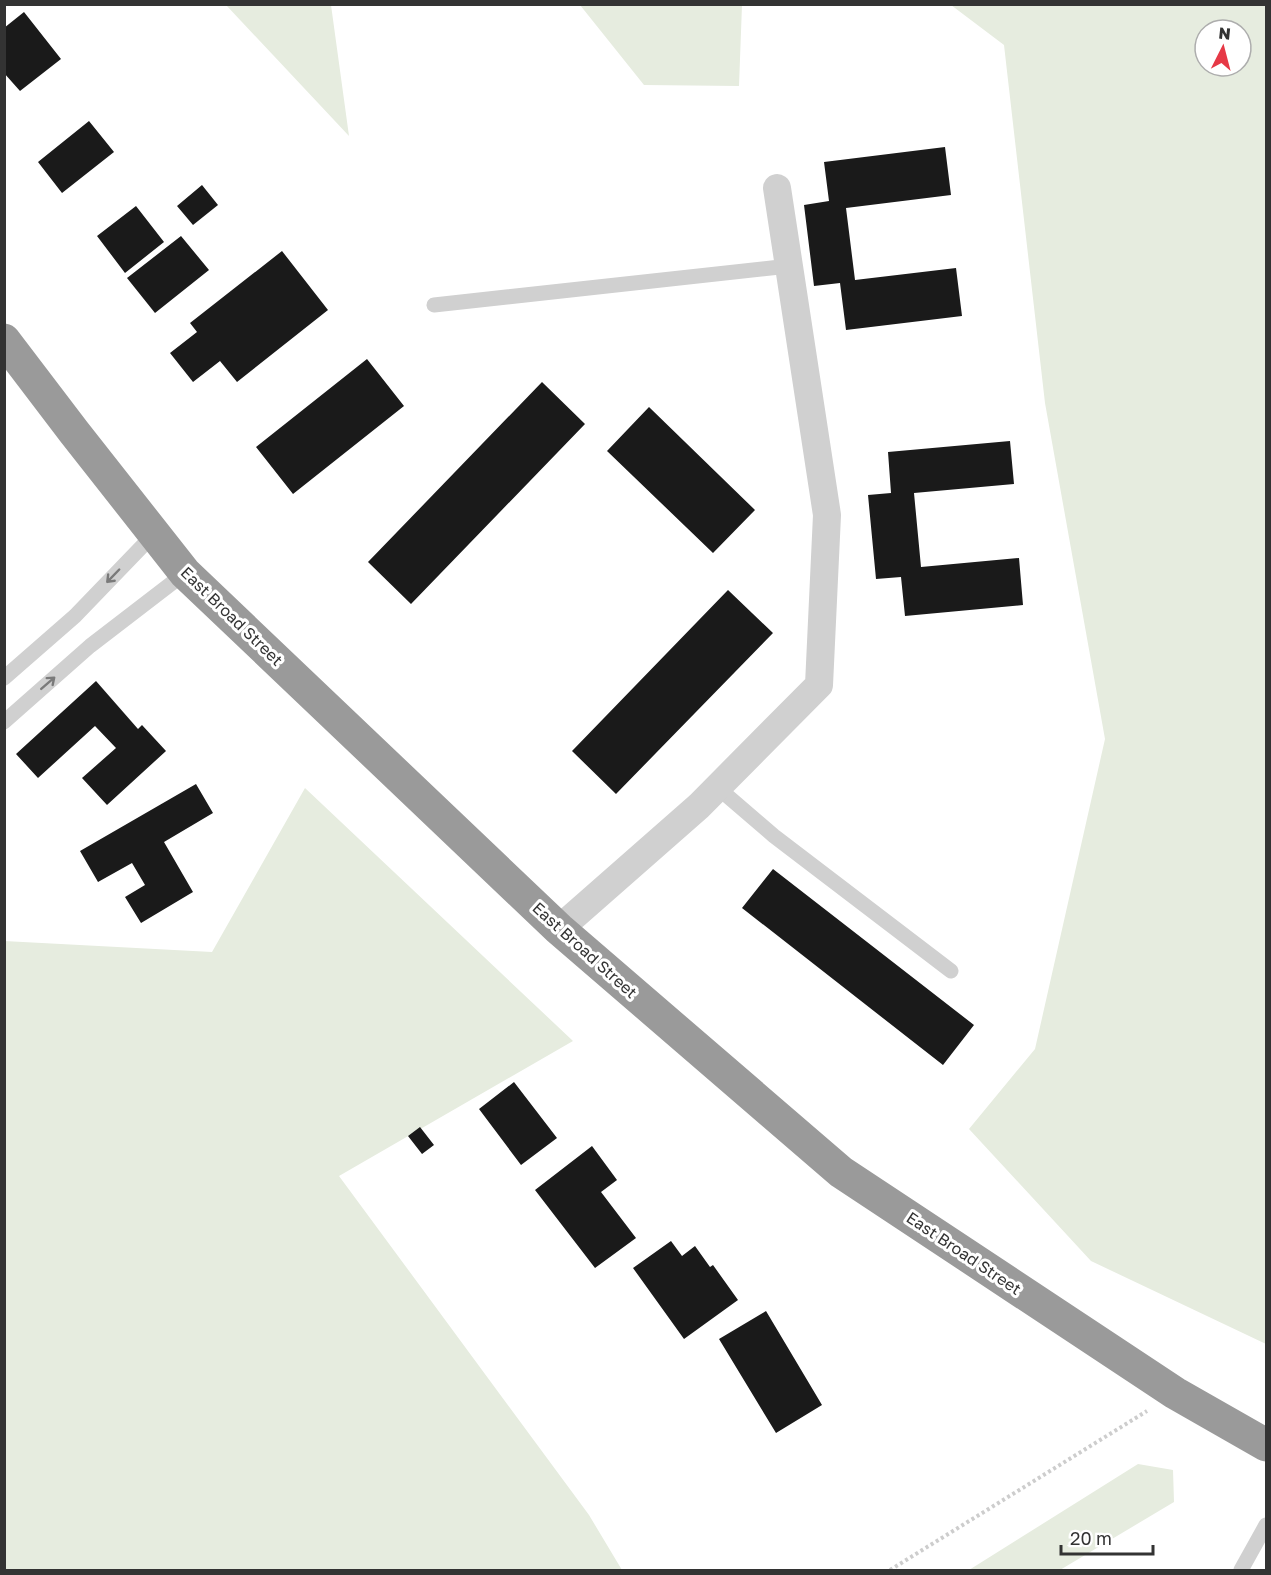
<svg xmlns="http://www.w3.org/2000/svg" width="1271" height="1575" font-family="'Golos Text',sans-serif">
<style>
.green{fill:#e6ecdf;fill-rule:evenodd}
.building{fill:#1a1a1a}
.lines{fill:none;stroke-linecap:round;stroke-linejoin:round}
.path{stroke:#cdcdcd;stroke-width:4;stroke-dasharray:3 3;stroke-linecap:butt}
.lane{stroke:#d0d0d0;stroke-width:15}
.street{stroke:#d0d0d0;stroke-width:28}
.highway{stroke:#9a9a9a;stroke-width:33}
.oneway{stroke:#7a7a7a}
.labels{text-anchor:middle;stroke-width:6;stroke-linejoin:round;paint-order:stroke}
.street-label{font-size:16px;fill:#333;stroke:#fff}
</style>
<rect width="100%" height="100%" fill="#fff"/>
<path class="green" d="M226,5H331L349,136Z
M580,5H742L739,86L644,85Z
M951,5H1266V1344L1091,1261L969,1129L1035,1049L1105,739L1045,403L1004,45ZM1205,30H1241V66H1205Z
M305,788L573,1041L339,1176L589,1515L622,1570H5L4,941L212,952Z
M1138,1464L1173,1470L1174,1502L1060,1570H969Z"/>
<path class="building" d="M24,12L61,59L20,91L4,73V28Z
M89,121L114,152L62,193L38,162Z
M945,147L951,195L846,208L855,280L956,268L962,316L846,330L840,283L814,286L804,205L829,201L824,162Z
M202,185L218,205L193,225L177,206Z
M136,206L164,242L125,273L97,236Z
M181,236L209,270L155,313L127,278Z
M282,251L328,310L237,382L220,361L193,382L170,353L197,332L190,323Z
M367,359L404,406L293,494L256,447Z
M542,382L585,424L411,604L368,562Z
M649,407L755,510L713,553L607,451Z
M1010,441L1014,484L914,493L921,567L1019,558L1023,605L905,616L901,577L876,579L868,495L891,493L888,452Z
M728,590L773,633L616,794L572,751Z
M96,681L138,729L142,725L166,751L107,805L82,778L116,748L95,726L38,778L16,754Z
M196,784L213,813L164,842L193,892L141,923L125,897L145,885L132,863L98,882L80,851Z
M773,869L974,1025L943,1065L742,908Z
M514,1082L557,1138L521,1165L479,1109Z
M420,1127L434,1145L422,1154L408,1136Z
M592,1146L617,1180L601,1192L636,1238L595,1268L535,1190Z
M671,1241L682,1256L695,1246L710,1267L713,1265L738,1300L684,1339L633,1268Z
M766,1311L822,1405L776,1433L719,1339Z"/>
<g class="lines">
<path class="path" d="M890,1570L1147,1411"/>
<path class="lane" d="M434,305L789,266
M4,678L75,616L154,534
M4,722L90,646L185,573
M717,787L774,836L951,971
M1241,1570L1266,1525"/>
<path class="street" d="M559,929L699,806L819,685L827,515L777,188"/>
<path class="highway" d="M4,340L74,432L185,573L559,929L841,1172L1175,1393L1266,1445"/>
</g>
<defs><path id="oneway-shaft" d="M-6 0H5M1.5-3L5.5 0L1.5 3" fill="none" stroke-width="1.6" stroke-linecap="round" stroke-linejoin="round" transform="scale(1.5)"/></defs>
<g class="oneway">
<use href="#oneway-shaft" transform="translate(113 576) rotate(134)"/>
<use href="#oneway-shaft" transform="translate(48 683) rotate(-41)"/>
</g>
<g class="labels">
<g class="street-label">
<text transform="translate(232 616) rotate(44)" y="6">East Broad Street</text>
<text transform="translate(585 950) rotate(42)" y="6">East Broad Street</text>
<text transform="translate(964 1253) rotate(34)" y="6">East Broad Street</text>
</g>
</g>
<rect width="1271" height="1575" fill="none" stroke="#333333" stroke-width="12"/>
<g transform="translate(1223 48) rotate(6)"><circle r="28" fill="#ffffff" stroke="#adadad" stroke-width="1.5"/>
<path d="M0-4.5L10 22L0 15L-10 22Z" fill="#e63946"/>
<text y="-9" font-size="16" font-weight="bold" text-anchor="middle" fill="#333333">N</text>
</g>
<path d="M1061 1545v9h92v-9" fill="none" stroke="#333333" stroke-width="3"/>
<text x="1070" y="1545" font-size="18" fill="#333333" stroke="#ffffff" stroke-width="4.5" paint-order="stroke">20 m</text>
</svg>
